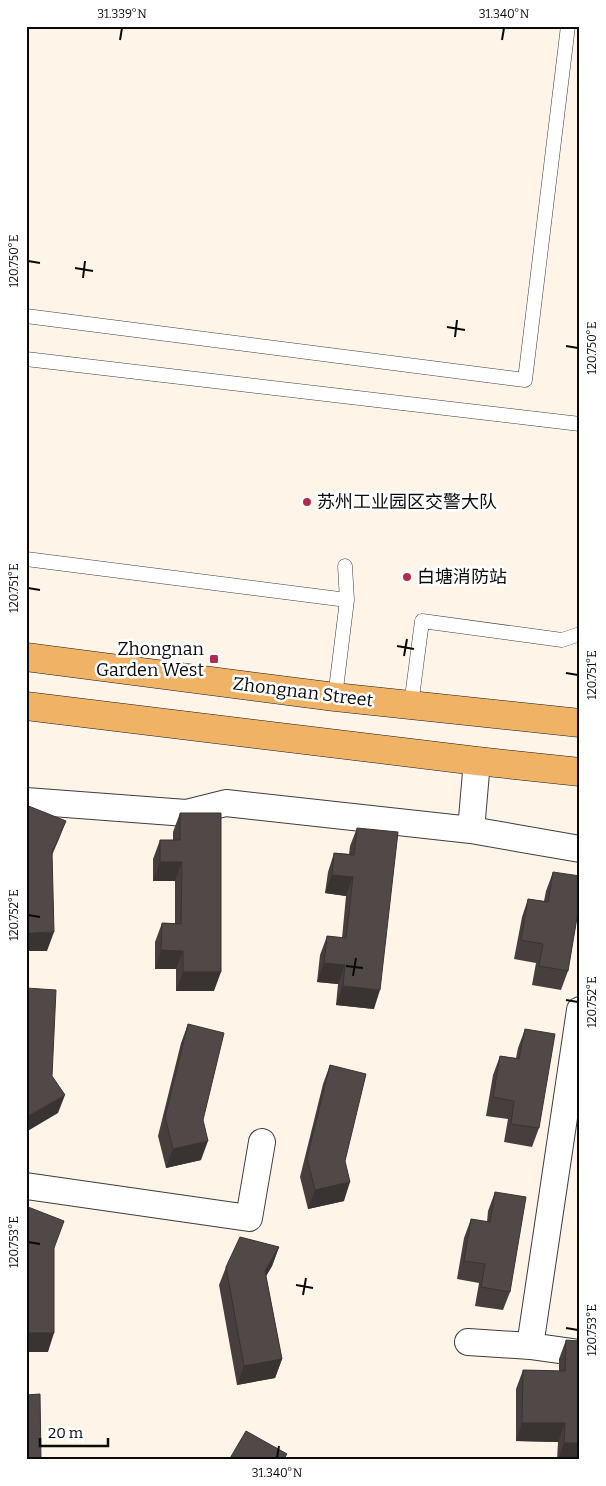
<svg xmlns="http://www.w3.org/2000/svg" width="606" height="1486" font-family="Bitter,'Noto Sans SC',serif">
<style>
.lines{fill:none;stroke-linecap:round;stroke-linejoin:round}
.lane-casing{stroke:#3d3d3d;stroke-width:15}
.street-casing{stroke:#3d3d3d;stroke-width:28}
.primary-casing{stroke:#1b1b1b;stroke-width:29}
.lane{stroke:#fff;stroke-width:14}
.street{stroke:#fff;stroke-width:26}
.primary{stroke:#f0b265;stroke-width:28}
.wall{fill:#463f3d}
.shaded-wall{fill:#393332}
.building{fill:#514947;stroke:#393332}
.ticks{fill:none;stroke:#0a0a0a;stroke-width:2}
.poi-dot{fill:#b02b4d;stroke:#fff;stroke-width:2}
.labels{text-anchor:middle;stroke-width:5;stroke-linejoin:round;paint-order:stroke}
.poi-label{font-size:18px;fill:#0a0a0a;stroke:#fff;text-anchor:start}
.street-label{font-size:18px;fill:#0a0a0a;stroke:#fff}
.neatline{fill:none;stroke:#0a0a0a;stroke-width:2}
.ticks-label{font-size:12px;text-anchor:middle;fill:#0a0a0a}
</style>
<rect width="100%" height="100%" fill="#fef5e8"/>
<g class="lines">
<defs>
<path id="lane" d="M26,316L525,380L568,26
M26,359L580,424
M26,559L347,600
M335,697L347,600L345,566
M411,705L422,621L562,640L580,634"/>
<path id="street" d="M26,801L186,813L226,803L471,830L580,849
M471,830L477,761
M26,1186L249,1218L262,1142
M468,1342L530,1346L580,1353
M530,1346L580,1010"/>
<path id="primary" d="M26,657L335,697L580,723
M26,706L477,761L580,772"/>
</defs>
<use href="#lane" class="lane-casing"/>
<use href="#street" class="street-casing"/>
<use href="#primary" class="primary-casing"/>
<use href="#lane" class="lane"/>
<use href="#street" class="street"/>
<use href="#primary" class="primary"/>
</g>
<path class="wall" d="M180,813L214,991H176V969H155V942L162,923H175V881H153V859L160,840H173V832Z
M357,828L374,1009L336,1005L338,984L317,982L320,955L327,936L342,938L346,896L325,893L328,872L334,853L349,854L350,846Z
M553,872L568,971L561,990L532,985L536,963L514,959L522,917L528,899L544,901L546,891Z
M188,1024L203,1120L201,1160L166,1168L158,1136L181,1043Z
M525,1029L539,1128L532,1147L504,1142L508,1119L486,1116L493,1075L500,1056L516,1058L518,1048Z
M330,1065L345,1161L344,1201L308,1209L300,1177L323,1084Z
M495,1192L510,1292L503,1310L475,1306L479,1283L457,1279L464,1238L471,1219L487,1222L488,1211Z
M279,1247L272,1266L266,1276L282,1359L275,1378L237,1385L219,1285L226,1267Z
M566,1340L580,1460H557L558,1442L516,1441V1389L523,1370L559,1371V1359Z"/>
<path class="shaded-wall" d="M66,821L59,839L45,871L52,852Z
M160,862H182L175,881H153Z
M332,875L353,877L346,896L325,893Z
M54,932L47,951H26V933Z
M161,950L183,951L176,969H155Z
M324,963L345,965L338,984L317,982Z
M183,972H221L214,991H176Z
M343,986L380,990L374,1009L336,1005Z
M65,1095L58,1113L26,1132V1117Z
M208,1141L201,1160L166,1168L173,1149Z
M350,1182L344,1201L308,1209L315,1190Z
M279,1247L272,1266L258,1290L265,1271Z
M26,1333H54L48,1352H26Z
M282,1359L275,1378L237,1385L244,1366Z
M522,1423H565L558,1442L516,1441Z
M564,1443H580V1460H558Z"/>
<path class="building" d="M26,805L66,821L52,852L54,932L26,933Z
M180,813H221V972H183V951L161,950L162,923L181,924L182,862H160V840H180Z
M357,828L398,832L380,990L343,986L345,965L324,963L327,936L346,938L353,877L332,875L334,853L354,855Z
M553,872L580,876V900L568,971L539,966L543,944L521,940L528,899L548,902Z
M26,988L56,990L52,1076L65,1095L26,1117Z
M188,1024L224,1033L203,1120L208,1141L173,1149L165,1117Z
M525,1029L555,1034L539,1128L511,1124L514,1101L493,1097L500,1056L519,1059Z
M330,1065L366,1074L345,1161L350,1182L315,1190L307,1158Z
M495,1192L526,1197L510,1292L481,1287L485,1264L464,1261L471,1219L490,1222Z
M28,1207L64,1221L54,1248V1333H26V1213Z
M240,1237L279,1247L265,1271L282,1359L244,1366L226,1267Z
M566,1340L580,1341V1443H564L565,1423H522L523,1370L565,1371Z
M40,1394L41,1460H26V1395Z
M246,1431L287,1454L283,1460H229Z"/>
<path class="ticks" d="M120,40L122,28M502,40L504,28M28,261L40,263M75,268L93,271M83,278L85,261M447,327L465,330M455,337L457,320M566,346L578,348M28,588L40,590M397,646L414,649M404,656L407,639M566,673L578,675M28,915L40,917M346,966L363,968M353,976L356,958M566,1000L578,1002M28,1242L40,1244M296,1285L313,1288M303,1295L306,1278M566,1328L578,1330M277,1458L279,1446"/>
<g class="poi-dot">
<circle cx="307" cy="502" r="5"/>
<circle cx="407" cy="577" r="5"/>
<rect x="209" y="654" width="10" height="10" rx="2.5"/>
</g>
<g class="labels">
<g class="poi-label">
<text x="317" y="508">苏州工业园区交警大队</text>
<text x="417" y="583">白塘消防站</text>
<text x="204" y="655" text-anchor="end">Zhongnan<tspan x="204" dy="21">Garden West</tspan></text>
</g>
<g class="street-label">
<text transform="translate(303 692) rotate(7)" y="6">Zhongnan Street</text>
</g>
</g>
<rect width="606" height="1486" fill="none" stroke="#ffffff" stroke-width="55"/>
<path d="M40 1438v8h68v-8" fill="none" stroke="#0a0a0a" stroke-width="2.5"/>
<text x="48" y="1438" font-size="15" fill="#0a0a0a" stroke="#ffffff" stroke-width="4" paint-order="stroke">20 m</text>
<rect x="28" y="28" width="550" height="1430" class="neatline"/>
<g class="ticks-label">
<text x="122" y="18">31.339°N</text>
<text x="504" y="18">31.340°N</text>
<text transform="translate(14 261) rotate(-90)" y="4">120.750°E</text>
<text transform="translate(592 348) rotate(-90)" y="4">120.750°E</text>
<text transform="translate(14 588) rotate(-90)" y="4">120.751°E</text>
<text transform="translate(592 675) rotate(-90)" y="4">120.751°E</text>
<text transform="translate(14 915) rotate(-90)" y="4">120.752°E</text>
<text transform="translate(592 1002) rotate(-90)" y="4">120.752°E</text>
<text transform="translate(14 1242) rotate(-90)" y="4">120.753°E</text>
<text transform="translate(592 1330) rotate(-90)" y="4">120.753°E</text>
<text x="277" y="1477">31.340°N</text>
</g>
</svg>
